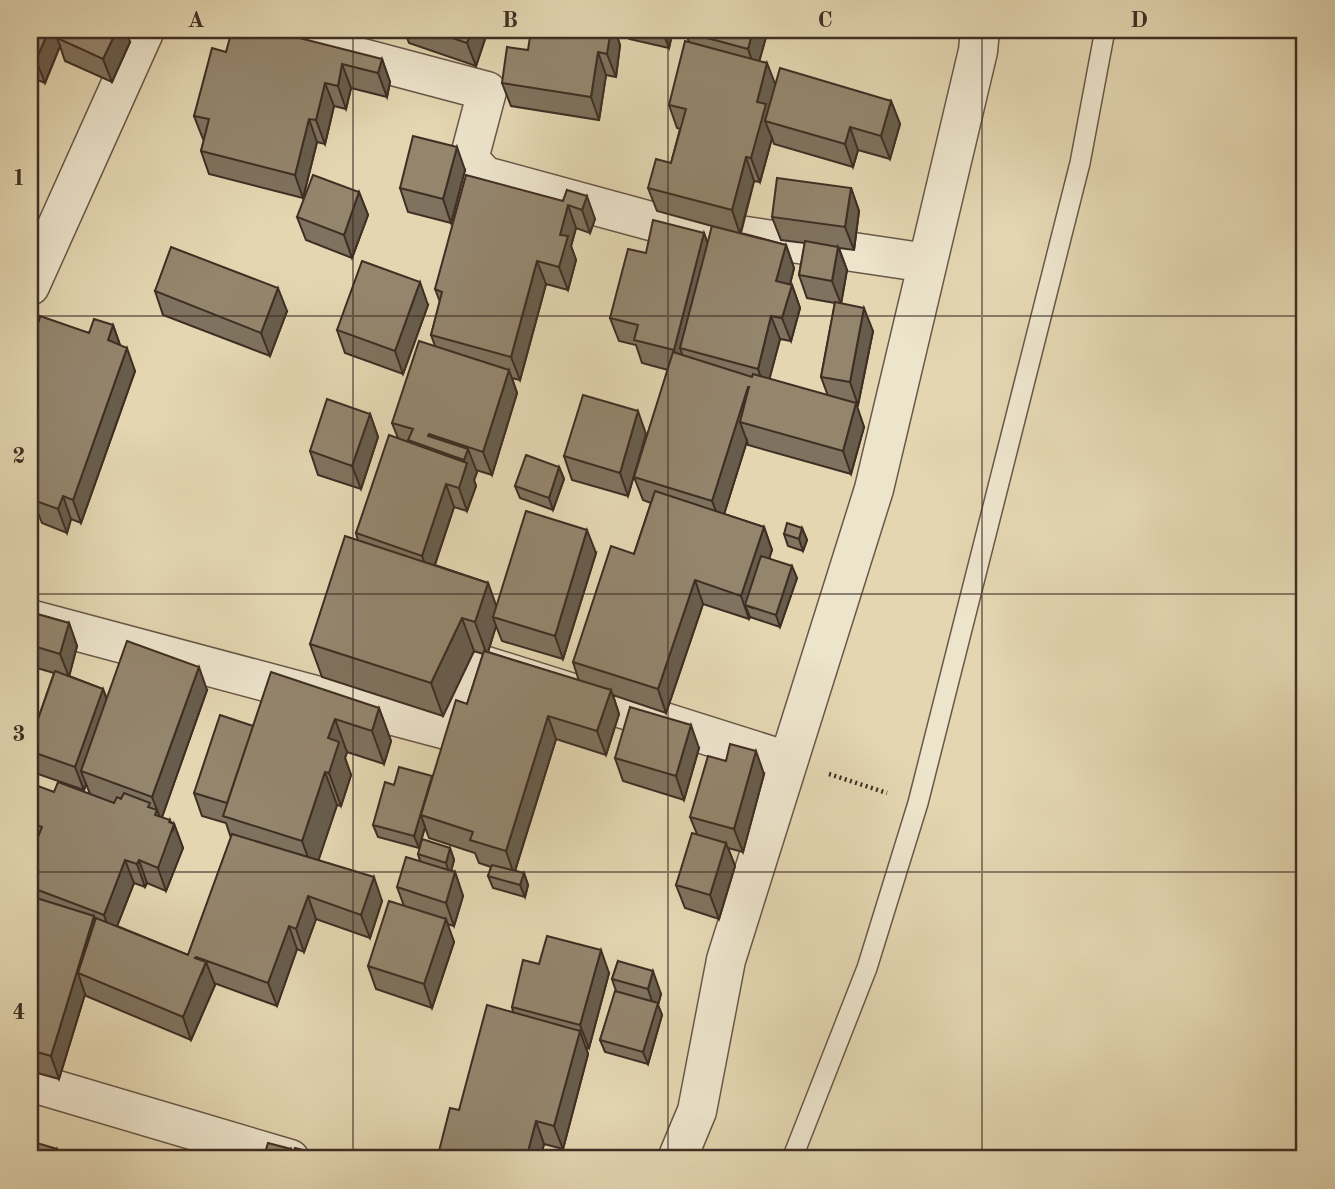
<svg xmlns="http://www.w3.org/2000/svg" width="1335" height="1189" font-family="'Old Standard TT',serif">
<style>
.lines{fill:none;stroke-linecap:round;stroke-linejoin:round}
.lane-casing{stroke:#685847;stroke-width:22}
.street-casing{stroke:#685847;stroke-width:41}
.path{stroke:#3f2e24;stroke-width:4.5;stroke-dasharray:2 3.5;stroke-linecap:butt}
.lane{stroke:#ede4cc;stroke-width:19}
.street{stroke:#ede4cc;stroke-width:38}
.wall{fill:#7f725e;stroke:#3f2e24;stroke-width:2}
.shaded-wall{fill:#685d4c;stroke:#3f2e24;stroke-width:2}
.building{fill:#94856d;stroke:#3f2e24;stroke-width:2}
.grid{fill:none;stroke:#3f2e24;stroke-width:2;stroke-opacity:0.55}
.neatline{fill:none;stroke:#3f2e24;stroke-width:2.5}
.grid-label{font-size:23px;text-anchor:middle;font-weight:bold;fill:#3f2e24}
</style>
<rect width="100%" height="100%" fill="#e3d6b1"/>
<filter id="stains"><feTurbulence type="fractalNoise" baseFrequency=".00286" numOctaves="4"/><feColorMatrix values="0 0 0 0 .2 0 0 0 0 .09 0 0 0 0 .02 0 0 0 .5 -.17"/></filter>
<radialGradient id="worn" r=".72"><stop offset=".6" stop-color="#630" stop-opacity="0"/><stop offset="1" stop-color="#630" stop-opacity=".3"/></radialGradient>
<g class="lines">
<defs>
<path id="lane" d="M792,1159L867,968L918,803L1080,163L1105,30"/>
<path id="street" d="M257,30L487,91L469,159L485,176L658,223L927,263
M30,286L145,30
M30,619L446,730L477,663L788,761
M30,1082L290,1159
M677,1159L697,1111L726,960L874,489L978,51L980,30"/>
</defs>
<use href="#lane" class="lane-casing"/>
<use href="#street" class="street-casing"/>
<path class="path" d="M829,774L887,793"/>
<use href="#lane" class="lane"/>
<use href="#street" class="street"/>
</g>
<path class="wall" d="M30,30L130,42L112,82L65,61L60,46L45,83L30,77Z
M404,30H488L476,66L409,43Z
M615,30L620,45L616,77L606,75L599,120L511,106L502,83L528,50Z
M625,30H673L669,48L629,39Z
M768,30L759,61L775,85L891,101L900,124L890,159L858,150L853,167L774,144L772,138L760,182L754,181L741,233L786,245L794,268L790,284L792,285L800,308L791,341L780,339L769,379L828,396L821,377L835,303L807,298L799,275L805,243L781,240L772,217L851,188L859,211L854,250L839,248L847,270L841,303L873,331L858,405H856L864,427L851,474L748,445L747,441L724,514L764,527L772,550L769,558L797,578L780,627L750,617L749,619L703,604L666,713L613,695L619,714L606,755L556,739L515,871L524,873L528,885L525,897L493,888L488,876L491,867L479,863L475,853L429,838L425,827L419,848L378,837L373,825L394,785L432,778L467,704L483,654L474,651L443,716L322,677L310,644L358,541L356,533L398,438L392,423L435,346L431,335L440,302L435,289L563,201L567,190L595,219L590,233L576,228L571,246L576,260L568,290L546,284L520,380L512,378L517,393L492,475L476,470L477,472L474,480L476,486L467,511L454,507L435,565L488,583L496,607L596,553L563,659L502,641L496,626L488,652L579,681L573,662L634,554L651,503L643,500L634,477L668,370L642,363L636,345L619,341L610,318L646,253L704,233L708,244L712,226L657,211L648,188L671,163L680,129L677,128L669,105L689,42L685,32Z
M226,52L382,59L390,82L387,97L351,88L346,109L334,106L325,144L317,142L303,198L209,174L201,151L204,140L203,139L194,116Z
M465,170L451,223L408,212L400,188Z
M359,192L368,215L352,258L306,240L297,217Z
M155,291L287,311L270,356L163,315Z
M428,305L403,374L345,353L337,330Z
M30,318L89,333L113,325L120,345L135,371L81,523L71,519L67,533L42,523L35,505L30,504Z
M370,414L378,437L361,489L318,475L310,451Z
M646,434L628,496L572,480L564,456Z
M559,467L564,479L553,510L520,498L515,486Z
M802,528L807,540L803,551L788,546L784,534Z
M30,612L69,623L77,646L69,676L103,689L107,699L207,690L162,817L174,824L183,848L166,891L147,883L145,887L134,883L117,926L188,955L231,838L226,823L202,816L194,793L253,726L379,708L391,741L384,764L347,752L345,758L351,775L341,806L337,805L318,860L382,901L370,938L316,919L304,952L297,949L277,1006L214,983L215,985L191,1040L86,996L85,994L59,1079L30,1071V857L35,844H33L30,834V808L54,792L90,794L86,784L84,790L35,773L30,758V742L54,673L30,666Z
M699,748L684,800L623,781L615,758Z
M764,774L743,852L728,848L735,866L719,919L685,908L676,885L697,834L690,817Z
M450,848L454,860L451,871L455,872L463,896L454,926L447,924L454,942L432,1008L376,989L368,966L404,906L397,887L420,861L418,854Z
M618,961L661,994L658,1005L662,1015L648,1064L605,1052L600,1040L616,991L612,979Z
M539,964L609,973L589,1048L586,1047L588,1054L563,1149L544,1144L540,1159H439L438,1155L459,1110L513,1012L512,1007Z"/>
<path class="shaded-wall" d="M49,30H67L57,38L60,46L45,83L36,60Z
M117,30H126L130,42L112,82L103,59Z
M472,30H488L476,66L467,43Z
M607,30H615L620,45L616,77L607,54Z
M662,30H673L669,48Z
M753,30H768L756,73L748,49Z
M598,52L606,75L599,120L591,97Z
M382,59L390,82L387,97L378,73Z
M767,63L776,86L765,121L772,138L760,182L751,158L757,102Z
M342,64L351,88L346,109L338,86Z
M325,83L334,106L325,144L316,120Z
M891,101L900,124L890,159L881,136Z
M309,119L317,142L303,198L295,175Z
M850,127L858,150L853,167L845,144Z
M457,147L465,170L451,223L443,199Z
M746,157L754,181L740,234L732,210Z
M851,188L859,211L854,250L845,227Z
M359,192L368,215L352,258L344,235Z
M587,196L595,219L590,233L582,210Z
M568,205L576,228L571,246L576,260L568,290L559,267L560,235Z
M704,233L712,256L680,348L685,362L682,374L674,350Z
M786,245L794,268L785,304L776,281Z
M838,247L847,270L841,304L832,281Z
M537,261L546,284L520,380L511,357Z
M420,282L428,305L403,374L395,351Z
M792,285L800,308L791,341L782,318Z
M278,288L287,311L270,356L261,333Z
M864,308L873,331L858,405L850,382Z
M771,316L780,339L766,392L758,369Z
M113,325L121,348L108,340Z
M127,348L135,371L81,523L73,500Z
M509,370L517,393L492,475L483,452Z
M748,387L756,410L740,422L747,441L721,524L712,501Z
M856,403L864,427L851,474L843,451Z
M638,411L646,434L628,496L620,473Z
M370,414L378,437L361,489L352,466Z
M468,449L477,472L474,480L476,486L467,511L459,488L466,466L464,460Z
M559,467L564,479L553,510L549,498Z
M446,484L454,507L430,579L422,556Z
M63,496L71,519L67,533L58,509Z
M764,527L772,550L753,608L745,605L750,617L749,619L741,596Z
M802,528L807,540L803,551L799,539Z
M587,530L596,553L563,659L555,636Z
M792,566L797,578L780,627L776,615Z
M695,580L703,604L666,713L658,689Z
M488,583L500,616L493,617L496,626L487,655L475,622Z
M462,618L474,651L443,716L431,683Z
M69,623L77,646L69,677L60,654Z
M199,667L207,690L161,820L152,797Z
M103,689L111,712L81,771L86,784L84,790L75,767Z
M611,690L619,714L606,755L597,731Z
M379,708L391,741L384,764L372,731Z
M548,716L556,739L514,874L506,851Z
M335,719L347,752L345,758L351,775L341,806L329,773L328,738Z
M691,725L699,748L684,800L676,776Z
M756,751L764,774L743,852L734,829Z
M325,772L337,805L314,874L302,841Z
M432,776L421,815L425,827L419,848L414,836Z
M170,820L173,829L174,824L183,848L166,891L158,868Z
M726,843L735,866L719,919L710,895Z
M450,848L454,860L450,875L446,863Z
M125,860L134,883L112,939L104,915Z
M139,860L147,883L145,887L137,864Z
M455,872L463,896L454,926L446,903Z
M524,873L528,885L525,897L520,885Z
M374,877L382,901L370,938L361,915Z
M308,896L316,919L304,952L296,929Z
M94,916L102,939L78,973L85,994L59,1079L51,1056Z
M446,919L454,942L432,1008L424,984Z
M289,926L297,949L277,1006L268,983Z
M601,950L609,973L589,1048L580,1025Z
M196,957L202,973L206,962L215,985L191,1040L183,1017Z
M653,971L661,994L658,1005L662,1015L648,1064L643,1052L655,1011L648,989Z
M580,1031L588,1054L563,1149L554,1126Z
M536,1121L544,1144L540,1159H526Z
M57,1149L61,1159H54Z
M291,1149L295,1159H288Z"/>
<path class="building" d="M30,30H49L36,60L30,57Z
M61,30H117L103,59L57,38Z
M232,30H268L382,59L378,73L342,64L338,86L325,83L316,120L309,119L295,175L201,151L209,119L194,116L212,48L226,52Z
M428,30H472L467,43Z
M531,30H611L607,54L598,52L591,97L502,83L507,47L528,50Z
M686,30H753L748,49L685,32Z
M685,41L767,63L757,102L766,104L751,158L746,157L732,210L648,188L656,159L671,163L686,109L669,105Z
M780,68L891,101L881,136L850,127L845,144L765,121Z
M413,136L457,147L443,199L400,188Z
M313,175L359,192L344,235L297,217Z
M466,175L563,201L567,190L587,196L582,210L568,205L560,235L568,236L559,267L537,261L511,357L431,335L442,292L435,289Z
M777,178L851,188L845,227L772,217Z
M653,220L704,233L674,350L634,340L638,325L610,318L628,249L646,253Z
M712,226L786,245L776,281L792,285L782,318L771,316L758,369L680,348Z
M805,241L838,247L832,281L799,275Z
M171,247L278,288L261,333L155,291Z
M362,261L420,282L395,351L337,330Z
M835,302L864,308L850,382L821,377Z
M40,316L89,333L94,319L113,325L108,340L127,348L73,500L63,496L58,509L33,500L38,486L30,483V318L39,321Z
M419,341L509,370L483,452L429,434L428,436L468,449L464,460L408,440L413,429L392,423Z
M673,352L752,377L753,374L856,403L843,451L740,422L749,387H748L712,501L634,477Z
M583,395L638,411L620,473L564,456Z
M327,399L370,414L352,466L310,451Z
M389,435L467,463L459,488L446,484L422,556L356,533Z
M526,455L559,467L549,498L515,486Z
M655,491L764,527L741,596L695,580L658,689L573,662L611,546L634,554Z
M526,511L587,530L555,636L493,617Z
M787,523L802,528L799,539L784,534Z
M345,536L488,583L475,622L462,618L431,683L310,644Z
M761,556L792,566L776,615L745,605Z
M30,612L69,623L60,654L30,645Z
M127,641L199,667L152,797L81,771Z
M484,651L611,690L597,731L548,716L506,851L470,840L473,832L421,815L456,700L467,704Z
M55,671L103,689L75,767L30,751V742Z
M271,672L379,708L372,731L335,719L328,738L339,742L329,773L325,772L302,841L223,816Z
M630,707L691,725L676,776L615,758Z
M220,715L253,726L227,803L194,793Z
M730,744L756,751L734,829L690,817L708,756L726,761Z
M399,767L432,776L414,836L373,825L385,782L394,785Z
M58,782L114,803L117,797L121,799L124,793L150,803L148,807L157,810L155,815L170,820L169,822L174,824L158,868L139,860L137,864L125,860L104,915L30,887V857L42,827L30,822V808L38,786L54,792Z
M692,833L726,843L710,895L676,885Z
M232,834L374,877L361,915L308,896L296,929L289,926L268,983L196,957L195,958L206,962L183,1017L78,973L96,918L188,955Z
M422,839L450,848L446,863L418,854Z
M406,857L455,872L446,903L397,887Z
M492,865L524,873L520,885L488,876Z
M30,896L94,916L51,1056L30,1050Z
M389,901L446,919L424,984L368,966Z
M547,936L601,950L580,1025L512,1007L523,960L539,964Z
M618,961L653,971L648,989L612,979Z
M615,991L658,1003L643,1052L600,1040Z
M487,1005L580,1031L554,1126L536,1121L526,1159H453L438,1155L450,1108L459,1110Z
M30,1141L57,1149L54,1159H30Z
M268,1143L291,1149L288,1159H275L264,1156Z
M295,1148L339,1159H292Z"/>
<path class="grid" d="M353,30V1159M668,30V1159M982,30V1159M30,316H1305M30,594H1305M30,872H1305"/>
<rect width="1335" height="1189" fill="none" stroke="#e3d6b1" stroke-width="77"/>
<rect x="38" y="38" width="1258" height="1112" class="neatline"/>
<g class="grid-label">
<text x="196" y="27">A</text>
<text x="510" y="27">B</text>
<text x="825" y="27">C</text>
<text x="1139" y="27">D</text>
<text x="19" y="185">1</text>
<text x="19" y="463">2</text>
<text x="19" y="741">3</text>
<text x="19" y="1019">4</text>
</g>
<rect width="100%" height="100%" filter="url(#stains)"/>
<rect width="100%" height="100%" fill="url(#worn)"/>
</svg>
